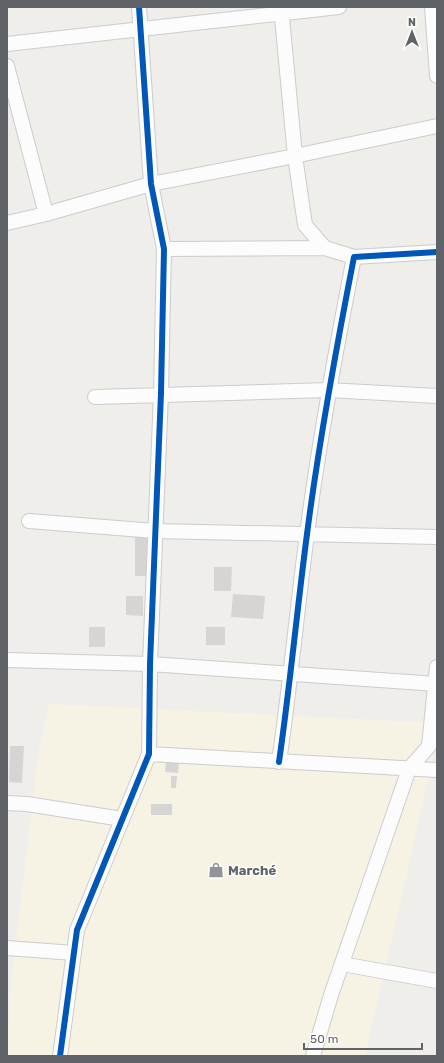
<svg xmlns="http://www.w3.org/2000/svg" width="444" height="1063" font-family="Rubik,sans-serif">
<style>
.commercial{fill:#f7f3e4}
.building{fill:#d6d5d3}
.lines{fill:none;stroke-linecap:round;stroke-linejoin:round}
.minor-casing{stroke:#cbcccc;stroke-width:16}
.minor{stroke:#fdfcfc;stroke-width:14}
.cycleway-casing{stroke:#fff;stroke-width:8}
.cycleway{stroke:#0057b8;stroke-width:6}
.labels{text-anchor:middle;stroke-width:3;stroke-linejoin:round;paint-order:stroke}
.poi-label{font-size:13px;font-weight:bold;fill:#5f6368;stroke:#fff;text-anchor:start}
</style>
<rect width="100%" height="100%" fill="#efeeea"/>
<path class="commercial" d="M49,704L437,723V740L365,1056H7L10,992L39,748Z"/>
<path class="building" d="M135,535H151V576H135Z
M214,567H232L231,591H214Z
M233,594L265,596L263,619L231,617Z
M126,596H143V616L126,615Z
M89,627H105V647H89Z
M206,627H225V645H206Z
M10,746H24L22,783L9,782Z
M166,761L179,762L178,773L165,772Z
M171,776H177L176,788H171Z
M151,804H172V815H151Z"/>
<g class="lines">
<defs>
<path id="minor" d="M281,7L295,156L305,225L325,248L354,257
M432,7L437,76
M7,44L339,7
M7,66L46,214
M7,223L46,214L151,184L290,157L437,126
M164,249L325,248
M95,397L328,390L437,396
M29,521L155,531L437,537
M7,660L150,664L437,684
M149,754L437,770
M279,762C290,686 297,610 307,534C319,441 336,349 354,257L437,252
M7,803L27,804L122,819
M7,948L74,953
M342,964L437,981
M60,1056L77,930L149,754L150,664L161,393L164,249L151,184L139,7
M313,1056L331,995L409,769L429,746L437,667"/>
</defs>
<use href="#minor" class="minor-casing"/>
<use href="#minor" class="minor"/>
<defs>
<path id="cycleway" d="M279,762C290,686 297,610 307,534C319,441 336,349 354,257L437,252
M60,1056L77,930L149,754L150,664L161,393L164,249L151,184L139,7"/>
</defs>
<use href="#cycleway" class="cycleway-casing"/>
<use href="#cycleway" class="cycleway"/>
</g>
<defs>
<symbol id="shop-bare" viewBox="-9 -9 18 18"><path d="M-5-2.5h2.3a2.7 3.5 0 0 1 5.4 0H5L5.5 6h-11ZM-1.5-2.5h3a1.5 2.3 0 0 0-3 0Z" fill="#919496" stroke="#fff" stroke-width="2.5" paint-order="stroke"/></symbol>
</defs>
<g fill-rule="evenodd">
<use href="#shop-bare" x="205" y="859" width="22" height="22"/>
</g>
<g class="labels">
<g class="poi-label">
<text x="228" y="875">Marché</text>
</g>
</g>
<rect width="444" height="1063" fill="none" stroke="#5f6368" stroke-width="16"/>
<g transform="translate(412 32)" stroke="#ffffff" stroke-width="3" paint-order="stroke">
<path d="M0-3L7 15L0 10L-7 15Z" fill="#5f6368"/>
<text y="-6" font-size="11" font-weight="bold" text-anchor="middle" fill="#5f6368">N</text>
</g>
<path d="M304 1043v6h118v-6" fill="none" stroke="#5f6368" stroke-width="2"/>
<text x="310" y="1043" font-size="12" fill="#5f6368" stroke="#ffffff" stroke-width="3" paint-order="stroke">50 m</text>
</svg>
